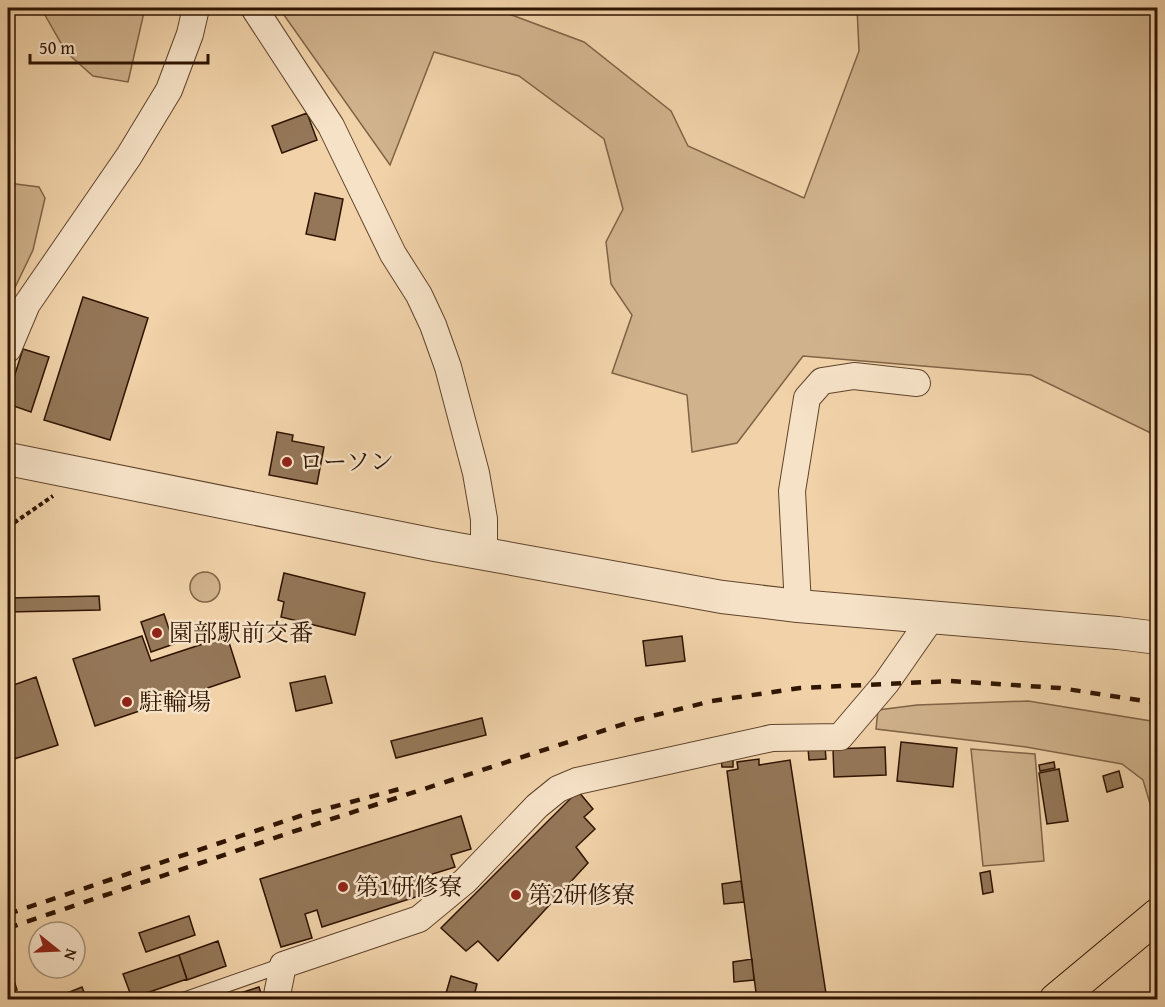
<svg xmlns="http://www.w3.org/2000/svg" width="1165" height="1007" font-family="'Gentium Book Plus','Noto Serif JP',serif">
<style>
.green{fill:#d0b28c;stroke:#806346;stroke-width:1.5}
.building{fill:#947758;stroke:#2f1401;stroke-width:1.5}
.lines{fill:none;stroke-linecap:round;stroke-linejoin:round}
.service-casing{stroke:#60442b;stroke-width:16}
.minor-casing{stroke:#60442b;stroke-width:28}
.tertiary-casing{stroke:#60442b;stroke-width:34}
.trunk-casing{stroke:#2f1401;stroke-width:35}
.path{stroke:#2f1401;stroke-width:4;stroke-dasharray:4.5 3;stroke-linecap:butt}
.service{stroke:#f6e2c7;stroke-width:14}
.minor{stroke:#f6e2c7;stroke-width:26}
.tertiary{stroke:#f6e2c7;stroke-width:32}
.trunk{stroke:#f1d2a9;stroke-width:33}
.rail{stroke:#2f1401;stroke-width:4.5;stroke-dasharray:10 10;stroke-linecap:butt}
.poi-dot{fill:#8f2418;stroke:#f6e2c7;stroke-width:2}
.labels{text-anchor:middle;stroke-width:5;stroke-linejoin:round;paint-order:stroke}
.poi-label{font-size:24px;fill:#2f1401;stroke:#f6e2c7;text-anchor:start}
</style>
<rect width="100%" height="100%" fill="#f1d2a9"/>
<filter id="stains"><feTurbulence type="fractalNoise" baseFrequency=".00333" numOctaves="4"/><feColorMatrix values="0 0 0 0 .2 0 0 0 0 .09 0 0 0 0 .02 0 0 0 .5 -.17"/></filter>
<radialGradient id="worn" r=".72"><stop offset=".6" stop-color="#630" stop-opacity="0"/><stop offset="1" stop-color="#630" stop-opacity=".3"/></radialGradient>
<path class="green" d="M41,8H145L128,82L93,76L66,52Z
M279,8H493L584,42L671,111L688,146L804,198L859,51L857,8H1157V436L1031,375L803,356L737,443L692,452L687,395L612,373L632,315L611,284L606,242L623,209L604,139L519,76L434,52L390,165Z
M8,183L39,187L45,198L33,250L8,302Z
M190 587a15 15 0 1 1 30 0a15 15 0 1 1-30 0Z
M1028,701L1157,722V827L1143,780L1122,764L1026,747L876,729L878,710L917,705Z
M971,749L1035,754L1044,861L983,866Z"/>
<path class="building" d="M307,113L317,140L282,153L272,126Z
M315,193L343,199L335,240L306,234Z
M83,297L148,318L110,440L44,420Z
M23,349L49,357L31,412L8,404V396Z
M277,432L293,435L292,441L324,447L317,484L269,475Z
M284,573L365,593L355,635L281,617L284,602L278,600Z
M99,596L100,610L8,612V598Z
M164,614L174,644L151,652L141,622Z
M142,636L151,661L227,636L240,677L95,726L73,659Z
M682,636L685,661L646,666L643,641Z
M325,676L332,703L296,711L290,683Z
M36,677L58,745L8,761V687Z
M482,718L486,735L396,758L391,741Z
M901,742L957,748L953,787L897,781Z
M825,747L826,759L809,760L808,748Z
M885,747L886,775L834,777L833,749Z
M733,757V767H722L721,758Z
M759,759V765L790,760L827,1000H757L727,771L738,769L737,762Z
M1054,762L1055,768L1040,771L1039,765Z
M1059,769L1068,821L1047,824L1039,773Z
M1119,771L1123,787L1107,792L1103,776Z
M578,791L593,809L584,817L595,829L576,847L588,863L498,961L478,941L466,951L441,928Z
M461,816L471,849L451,855L455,867L420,878L425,894L322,927L317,910L305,914L312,938L281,947L260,879Z
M990,871L993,892L983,894L980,873Z
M741,881L744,902L724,904L722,884Z
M189,916L195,935L146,952L139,933Z
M218,941L226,966L187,980L179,955Z
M179,955L187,979L132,998L123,974Z
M752,959L754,980L734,982L733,962Z
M8,961L17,990L13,991L16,1000H8Z
M451,976L477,984L473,1000H444Z
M82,987L87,1000H50Z
M259,987L263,1000H235L234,995Z"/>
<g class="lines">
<defs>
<path id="service" d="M183,1000L283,965"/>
<path id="minor" d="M254,8L331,126L393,254L419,295L433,325L448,367L476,473L484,519V554
M8,349L27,304L129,156L169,90L190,34L196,8
M798,606L792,491L807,398L822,381L854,376L917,383
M276,1000L283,965L419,919L465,881L537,806L558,789L577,781L772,738L840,737L886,683L932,617"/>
<path id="tertiary" d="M8,459L435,545L722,597L798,606L1118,633L1158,638"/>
<path id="trunk" d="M1056,1000L1158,915"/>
</defs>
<use href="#service" class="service-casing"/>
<use href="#minor" class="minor-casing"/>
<use href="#tertiary" class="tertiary-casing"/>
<use href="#trunk" class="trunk-casing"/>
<path class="path" d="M8,527L53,496"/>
<use href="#service" class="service"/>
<use href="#minor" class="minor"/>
<use href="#tertiary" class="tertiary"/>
<use href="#trunk" class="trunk"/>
<path class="rail" d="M8,914L303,815L403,788
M8,928L307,827L636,720L712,701L800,688L950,681L1060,688L1158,703"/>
</g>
<g class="poi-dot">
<circle cx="287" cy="462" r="6"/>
<circle cx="157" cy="633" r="6"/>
<circle cx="127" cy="702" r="6"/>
<circle cx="343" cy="887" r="6"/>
<circle cx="516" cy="895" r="6"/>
</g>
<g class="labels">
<g class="poi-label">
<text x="299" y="470">ローソン</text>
<text x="169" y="641">園部駅前交番</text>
<text x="139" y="710">駐輪場</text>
<text x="355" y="895">第1研修寮</text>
<text x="528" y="903">第2研修寮</text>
</g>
</g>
<rect width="1165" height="1007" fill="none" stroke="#f1d2a9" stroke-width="30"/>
<rect x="9" y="9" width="1147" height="989" fill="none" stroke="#2f1401" stroke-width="3"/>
<rect x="15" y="15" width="1135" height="977" fill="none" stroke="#2f1401" stroke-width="1.5"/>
<g transform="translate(57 950) rotate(108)"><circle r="28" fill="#f6e2c7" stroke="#a69078" stroke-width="1.5"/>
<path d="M0-4.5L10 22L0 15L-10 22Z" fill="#8f2418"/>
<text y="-9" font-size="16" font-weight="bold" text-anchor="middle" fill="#2f1401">N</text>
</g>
<path d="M30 54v9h178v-9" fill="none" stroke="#2f1401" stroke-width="3"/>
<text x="39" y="54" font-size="18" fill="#2f1401" stroke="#f6e2c7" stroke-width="4.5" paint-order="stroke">50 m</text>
<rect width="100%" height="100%" filter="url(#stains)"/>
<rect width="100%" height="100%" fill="url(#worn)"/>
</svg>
